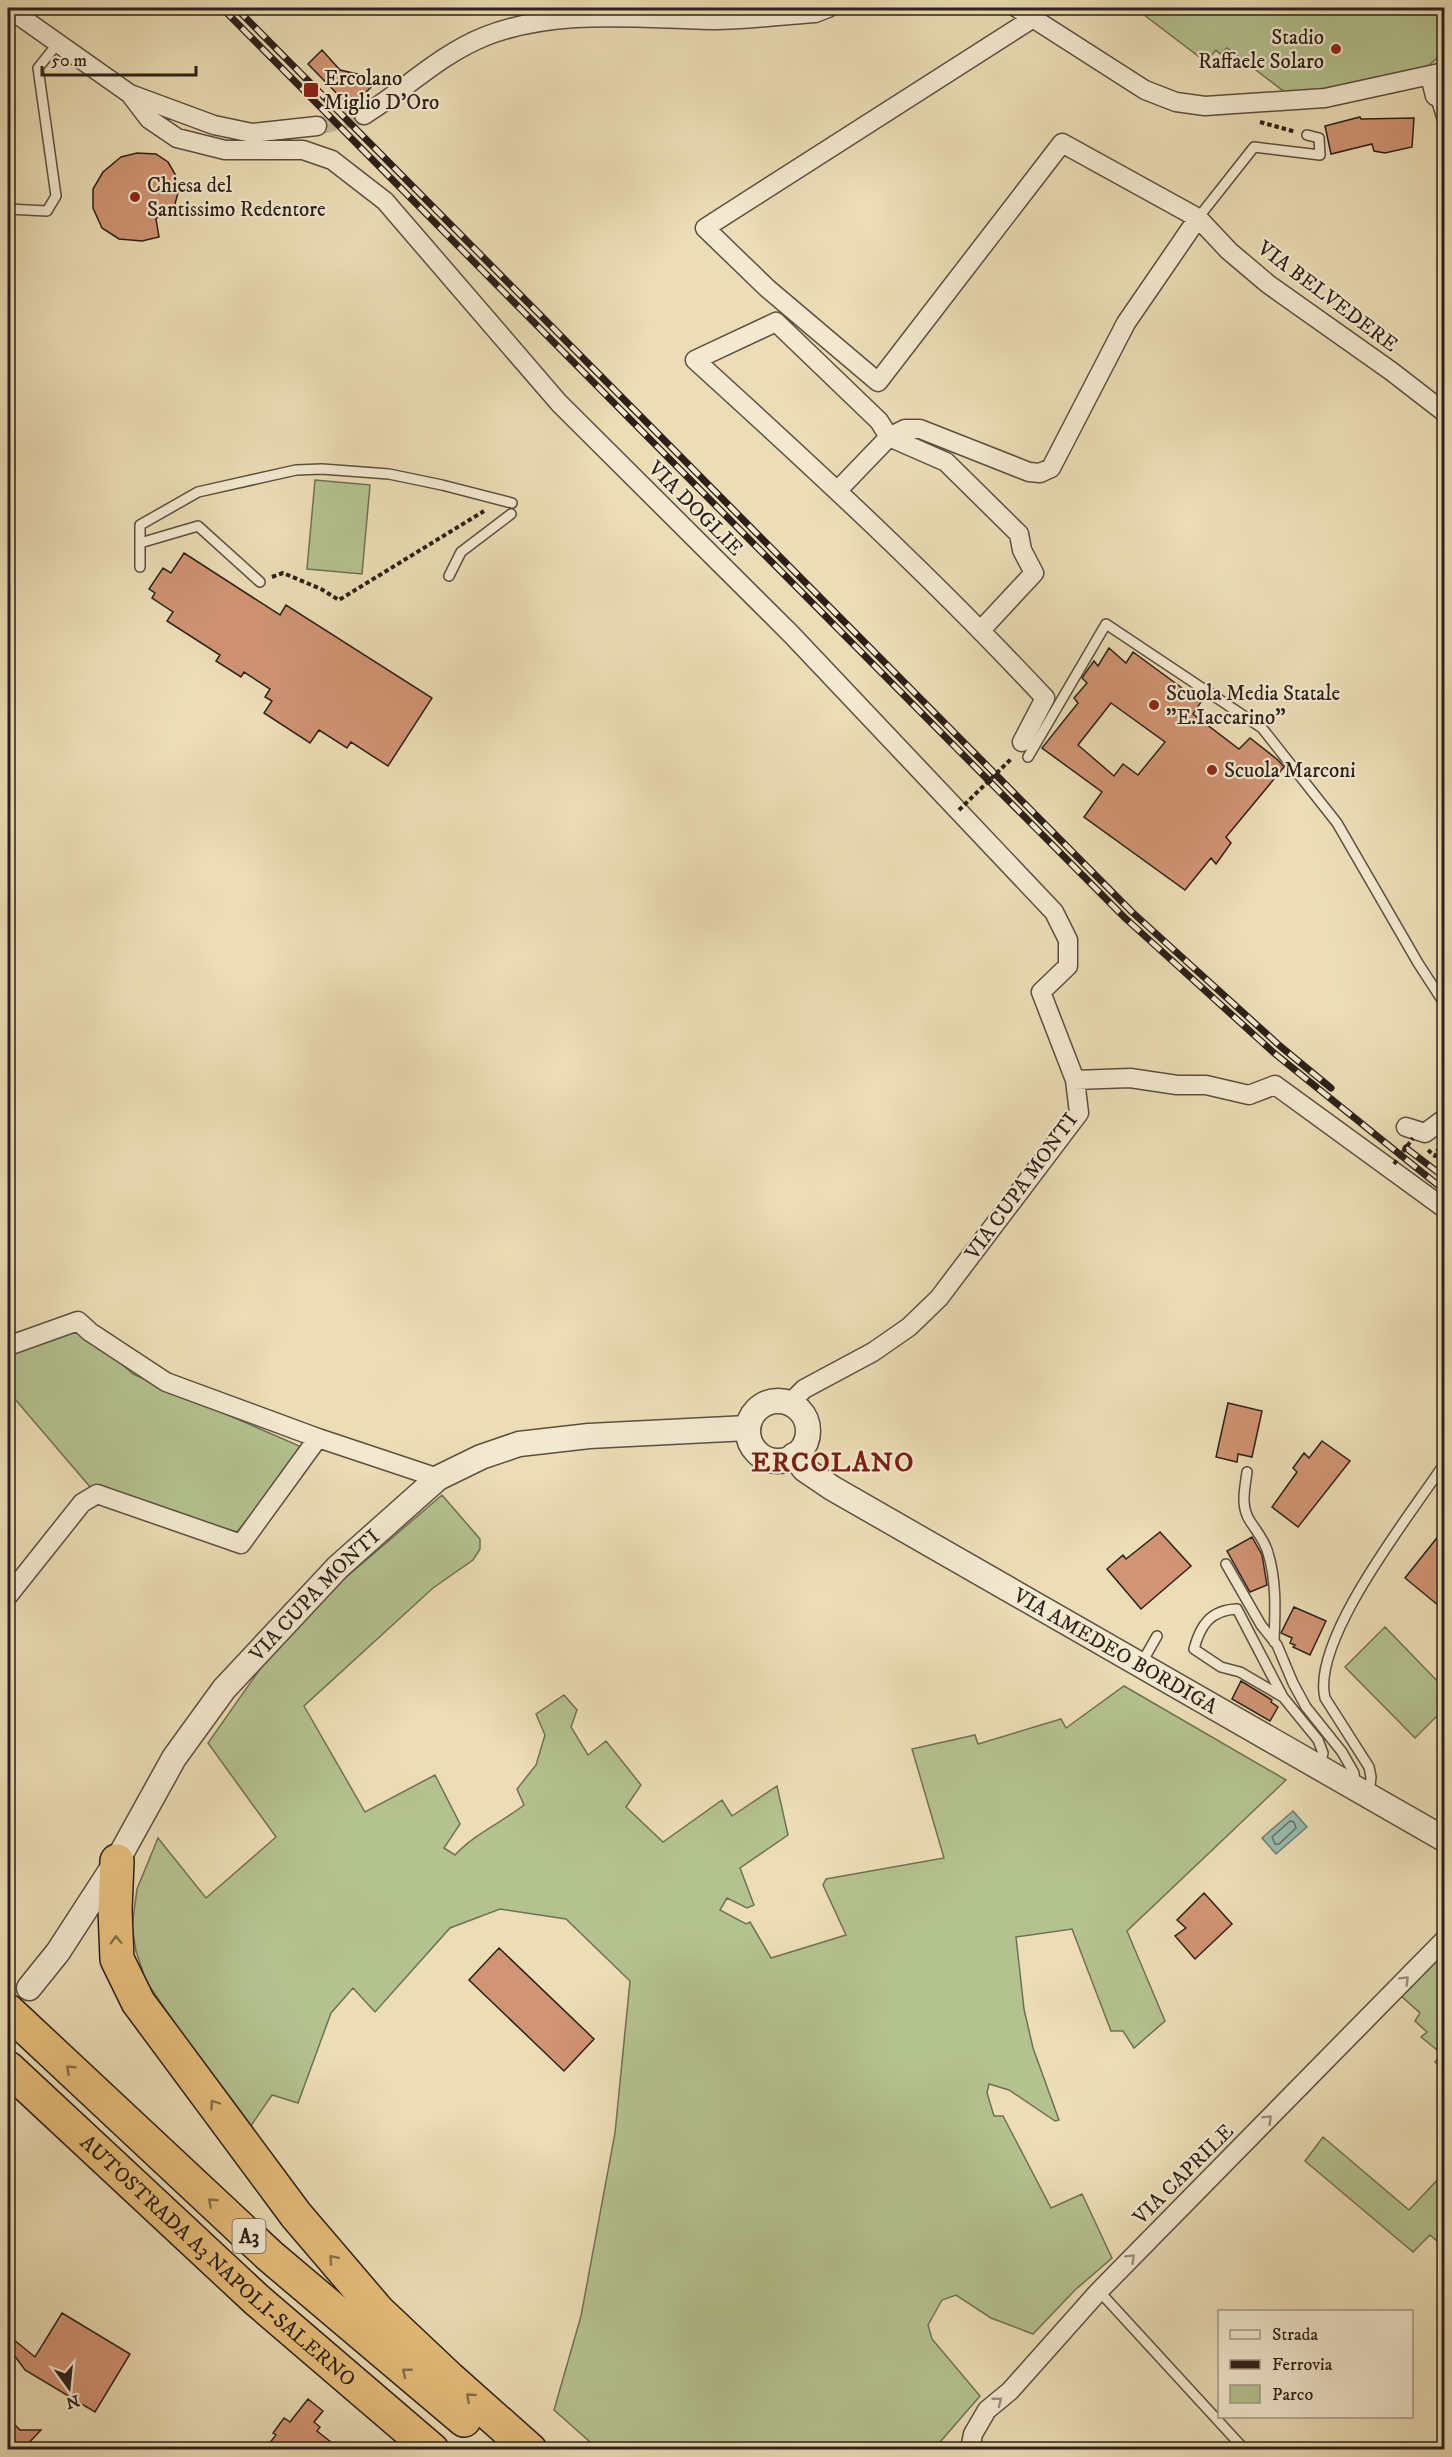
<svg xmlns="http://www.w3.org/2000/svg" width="1452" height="2457" font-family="'IM FELL DW Pica',serif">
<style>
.green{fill:#b4c290;stroke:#707154;stroke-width:1.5}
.water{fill:#99bbaf;stroke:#6d7d73;stroke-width:1.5}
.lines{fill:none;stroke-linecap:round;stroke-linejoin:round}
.shore{stroke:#626e64;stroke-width:1.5}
.building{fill:#d19474;stroke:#2c2019;stroke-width:1.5;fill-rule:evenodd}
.minor-tunnel{stroke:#c6b797;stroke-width:18;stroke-dasharray:18 9;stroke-linecap:butt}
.service-casing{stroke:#5c4f40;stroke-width:12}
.minor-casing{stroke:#5c4f40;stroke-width:21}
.tertiary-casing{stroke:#5c4f40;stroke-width:27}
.motorway-casing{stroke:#2c2019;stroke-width:36}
.path{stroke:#2c2019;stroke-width:4;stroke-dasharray:4.5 3;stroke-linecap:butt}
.service{stroke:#f3e9d0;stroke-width:9}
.minor{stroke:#f3e9d0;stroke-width:18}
.tertiary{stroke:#f3e9d0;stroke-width:24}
.motorway{stroke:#e6be7b;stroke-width:33}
.rail-casing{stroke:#2c2019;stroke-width:7}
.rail{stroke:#f3e9d0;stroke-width:4.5;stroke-dasharray:14;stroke-linecap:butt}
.path-bridge{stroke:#2c2019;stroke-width:4;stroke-dasharray:4.5 3;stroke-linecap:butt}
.oneway{stroke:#896f4a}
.oneway2{stroke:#998f7e}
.poi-dot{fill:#8f2418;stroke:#f3e9d0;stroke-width:2}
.labels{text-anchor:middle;stroke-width:4.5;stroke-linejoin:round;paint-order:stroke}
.shield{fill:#f3e9d0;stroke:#685c50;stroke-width:1.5}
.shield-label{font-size:20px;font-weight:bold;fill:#2c2019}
.poi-label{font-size:21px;fill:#2c2019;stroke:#f3e9d0;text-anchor:start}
.street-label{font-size:21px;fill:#2c2019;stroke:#f3e9d0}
.district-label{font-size:27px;font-weight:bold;letter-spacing:1.5px;fill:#7a1f14;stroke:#f3e9d0}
</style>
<rect width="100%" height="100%" fill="#ecddb6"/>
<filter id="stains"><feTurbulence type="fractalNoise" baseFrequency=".00333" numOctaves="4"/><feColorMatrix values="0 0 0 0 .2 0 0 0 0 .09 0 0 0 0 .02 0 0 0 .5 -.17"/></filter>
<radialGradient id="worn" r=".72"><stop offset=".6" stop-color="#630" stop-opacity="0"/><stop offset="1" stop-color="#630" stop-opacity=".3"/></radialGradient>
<path class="green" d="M1135,8H1444V52L1428,66L1322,89L1286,93L1227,48L1220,54L1216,50L1206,62Z
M315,480L370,485L362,574L307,569Z
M73,1330L91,1336L133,1374L304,1448L237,1532L91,1488L8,1391V1353Z
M442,1495L480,1539V1549L473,1560L433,1588L304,1706L365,1812L435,1775L460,1824L444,1848L455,1855C474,1834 501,1823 524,1805L517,1789L536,1765L545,1735L536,1714L564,1695L577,1710L571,1727L588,1755L606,1741L641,1785L626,1807L663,1842L722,1800L732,1816L777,1786L788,1835L740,1868L754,1905L747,1908L727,1898L720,1910L746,1924L750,1922L771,1958L846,1935L823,1885L826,1879L944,1858L912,1749L975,1735L978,1744L1061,1719L1066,1728L1124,1686L1286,1780L1127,1931L1165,2021L1134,2048L1123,2031H1111L1072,1929L1016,1937L1024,2009L1033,2048L1059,2120L1055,2121L1009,2090L989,2084L987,2093L994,2116H1003L1051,2208L1082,2194L1112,2258L1075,2290L1033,2334L991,2318L956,2295L942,2300L928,2325L932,2339L980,2396L934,2449H598L554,2410L581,2316L615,2133L630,1981L566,1919L500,1909L450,1928L375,2012L353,1988L331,2013L298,2103L272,2095L248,2130L146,1981L136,1951L132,1927L137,1889L158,1838L206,1898L276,1837L208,1743L284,1635L329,1592Z
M1385,1627L1444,1688V1709L1415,1738L1345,1667Z
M1444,1948V2079L1441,2076L1444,2070L1435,2062L1442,2054L1421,2037L1427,2032L1415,2021L1420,2013L1401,1996Z
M1323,2137L1409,2210L1444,2173V2247L1430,2235L1413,2252L1305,2161Z"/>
<path class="water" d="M1293,1811L1307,1827L1276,1854L1262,1838Z"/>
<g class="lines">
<path class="shore" d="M1290,1821L1294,1822L1296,1828L1279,1844H1275L1272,1837Z"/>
</g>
<path class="building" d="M322,50L340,70L362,75L372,86L351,108L308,64Z
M1360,117L1361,119L1414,118L1412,147L1385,153L1374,151L1372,144L1331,154L1325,126Z
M137,153L156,154L168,162L175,174L179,189L175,204L156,219L159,237L142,241L119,239L102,228L93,208V189L103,172L121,157Z
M184,553L280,615L286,605L432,698L388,766L351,742L347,748L319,730L310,743L264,713L272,701L265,697L270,689L244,672L241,677L216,661L220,655L167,621L173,612L152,598L155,593L149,589L163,568L171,573Z
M1109,648L1126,663L1133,652L1201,702L1193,714L1239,749L1250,738L1278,760L1284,767L1226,837L1231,843L1216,864L1211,858L1185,890L1084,817L1102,792L1042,748L1078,703L1074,698L1087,683L1082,678L1086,672L1094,661L1098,666ZM1111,703L1165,742L1138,775L1123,764L1114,776L1078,745Z
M1228,1403L1262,1411L1252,1457L1238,1454L1237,1462L1216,1457Z
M1322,1441L1350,1461L1298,1527L1272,1507L1297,1472L1293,1468L1304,1453L1309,1458Z
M1444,1529V1610L1405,1578Z
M1160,1532L1191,1566L1141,1609L1107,1569L1123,1555L1126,1559Z
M1252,1537L1262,1555L1267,1585L1250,1592L1227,1551Z
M1294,1607L1326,1621L1310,1655L1293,1647L1295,1645L1290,1643L1292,1638L1281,1633Z
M1241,1681L1272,1700L1271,1702L1278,1707L1270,1721L1232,1699Z
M1204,1893L1232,1924L1195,1959L1175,1936L1186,1928L1177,1920Z
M499,1948L594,2039L564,2071L469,1980Z
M62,2313L130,2354L95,2412L25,2370L8,2347V2335L35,2357Z
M308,2399L323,2411L314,2422L320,2427L317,2431L341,2450H264L276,2435L273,2433L284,2418L290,2422Z
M8,2418L20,2430H41L22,2450H8Z"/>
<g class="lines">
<path class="minor-tunnel" d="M317,126L364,115"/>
<defs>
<path id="service" d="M1435,96L1444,125
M8,209L47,211L56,196L38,68L58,43
M1198,218L1254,147L1320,155L1319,138L1307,135
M140,543L198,526L260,582
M140,567V525L198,492L296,470L322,469L389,474L442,485L512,503
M449,576L461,552L511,514
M1028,757L1106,624L1262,728L1337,823L1418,963L1444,1003
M1247,1472C1245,1488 1240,1506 1250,1521C1257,1532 1265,1541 1268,1553C1277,1582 1275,1613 1274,1642
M1226,1564L1261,1625L1277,1645L1293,1683L1306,1707L1342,1752L1354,1773L1355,1785
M1141,1664L1157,1636
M1283,1697L1240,1672L1221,1667L1194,1649C1200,1626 1210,1610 1237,1609L1283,1697L1318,1740L1323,1753L1320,1765
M1369,1794L1371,1777L1369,1767L1325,1698C1311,1641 1407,1519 1440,1470L1444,1467
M1099,2291L1245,2450"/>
<path id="minor" d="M8,8L130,94L214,125L252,133L317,126
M1017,8L1145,90L1176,102L1205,106L1325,98L1444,72
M1035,17L705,228L767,288L878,382L1062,143L1198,218L1229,251L1268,284L1391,371L1444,412
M1430,76L1435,96
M130,94L149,119L177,138L225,150H303L332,160L385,201L559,403L791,634L1054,912L1068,940V966L1041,992L1075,1080L1079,1113L939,1298L909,1327L873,1352L804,1389L790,1403
M364,115C405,90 440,54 486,36C558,8 640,19 715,20C748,20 782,15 815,13L828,8
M838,490L889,437L905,429H920L1029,472L1040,473L1051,468L1126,323L1198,218
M981,630L1034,573L1022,550L1019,534L946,462L889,437L879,421L776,322L695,360C815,469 934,579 1045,698L1022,742
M1075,1080L1130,1078L1177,1085H1206L1249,1095L1275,1085L1444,1208
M1406,1127L1425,1133L1444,1119
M8,1346L78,1321L90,1332L166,1382L318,1438L438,1478
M8,1596L82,1503L97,1494L241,1544L318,1438
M970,2450L973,2434L987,2410L1010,2391L1099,2291L1444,1940"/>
<g id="tertiary">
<circle cx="778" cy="1431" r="30"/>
<path id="s1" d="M794,1455L804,1469L832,1488L1444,1839"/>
<path id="s2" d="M29,1988L58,1952L117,1861L174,1758L224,1689L338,1567L438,1478L481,1457L519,1444L589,1436L748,1428"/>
</g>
<g id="motorway">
<path d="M117,1861L115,1910L117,1959L138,2002L296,2215L378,2311L449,2378L530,2450"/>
<path d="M8,2011L270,2256L464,2420"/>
<path id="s3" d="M8,2068L257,2300L432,2450"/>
</g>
</defs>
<use href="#service" class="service-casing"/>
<use href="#minor" class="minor-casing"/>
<use href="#tertiary" class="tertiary-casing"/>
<use href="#motorway" class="motorway-casing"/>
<path class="path" d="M1260,122L1296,132
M272,577L283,573L321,589L339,600L484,511
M1428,1150L1435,1156L1439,1150L1434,1147"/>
<use href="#service" class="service"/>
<use href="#minor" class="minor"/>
<use href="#tertiary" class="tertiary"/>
<use href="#motorway" class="motorway"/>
<defs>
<path id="rail" d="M222,8L1125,918L1274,1053L1444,1190
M236,8L1132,912L1280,1046L1331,1088
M1406,1148L1444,1177"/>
</defs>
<use href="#rail" class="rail-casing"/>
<use href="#rail" class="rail"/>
<path class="path-bridge" d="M959,810L1012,758
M1394,1164L1413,1138"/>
</g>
<defs><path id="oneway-chevron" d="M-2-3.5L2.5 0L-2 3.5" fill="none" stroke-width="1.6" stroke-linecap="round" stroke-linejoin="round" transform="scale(1.5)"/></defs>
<g class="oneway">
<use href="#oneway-chevron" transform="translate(116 1940) rotate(-92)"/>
<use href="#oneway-chevron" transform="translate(70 2069) rotate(-137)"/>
<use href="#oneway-chevron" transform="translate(214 2104) rotate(-126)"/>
<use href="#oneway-chevron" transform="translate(212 2202) rotate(-137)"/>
<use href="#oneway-chevron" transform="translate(333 2259) rotate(-131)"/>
<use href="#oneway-chevron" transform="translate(406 2372) rotate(-141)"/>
<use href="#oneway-chevron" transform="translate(470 2397) rotate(-139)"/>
</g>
<g class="oneway2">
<use href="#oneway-chevron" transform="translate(1405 1980) rotate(-45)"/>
<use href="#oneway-chevron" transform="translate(1268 2119) rotate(-45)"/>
<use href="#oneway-chevron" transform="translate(1131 2258) rotate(-45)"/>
<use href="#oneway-chevron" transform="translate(998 2401) rotate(-38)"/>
</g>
<g class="poi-dot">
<circle cx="1336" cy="49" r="6"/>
<rect x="303" y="82" width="16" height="16" rx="3"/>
<circle cx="135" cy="197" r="6"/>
<circle cx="1154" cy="705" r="6"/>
<circle cx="1212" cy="770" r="6"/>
</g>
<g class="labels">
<rect class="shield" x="232.5" y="2219" width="33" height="34" rx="4.5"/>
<g class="shield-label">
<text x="249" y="2243">A3</text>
</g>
<g class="poi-label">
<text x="1324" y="44" text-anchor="end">Stadio<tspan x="1324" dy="24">Raffaele Solaro</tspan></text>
<text x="324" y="85">Ercolano<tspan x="324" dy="24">Miglio D'Oro</tspan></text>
<text x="147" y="192">Chiesa del<tspan x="147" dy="24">Santissimo Redentore</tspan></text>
<text x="1166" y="700">Scuola Media Statale<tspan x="1166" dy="24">"E.Iaccarino"</tspan></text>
<text x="1224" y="777">Scuola Marconi</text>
</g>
<g class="street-label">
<text transform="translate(1328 296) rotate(37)" y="7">VIA BELVEDERE</text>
<text transform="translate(696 508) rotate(45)" y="7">VIA DOGLIE</text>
<text transform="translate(1021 1186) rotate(-54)" y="7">VIA CUPA MONTI</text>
<text dy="7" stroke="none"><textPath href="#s2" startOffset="488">VIA CUPA MONTI</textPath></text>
<text dy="7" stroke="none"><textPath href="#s1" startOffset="378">VIA AMEDEO BORDIGA</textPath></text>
<text transform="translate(1183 2174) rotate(-45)" y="7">VIA CAPRILE</text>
<text dy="7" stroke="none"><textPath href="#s3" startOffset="285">AUTOSTRADA A3 NAPOLI-SALERNO</textPath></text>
</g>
<g class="district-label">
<text x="833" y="1471">ERCOLANO</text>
</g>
</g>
<rect width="1452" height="2457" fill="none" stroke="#ecddb6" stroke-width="30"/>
<rect x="9" y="9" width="1434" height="2439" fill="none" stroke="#2c2019" stroke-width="3"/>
<rect x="15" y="15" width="1422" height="2427" fill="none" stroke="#2c2019" stroke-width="1.5"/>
<rect x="1218" y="2310" width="195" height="108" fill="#f3e9d0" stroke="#a39987" stroke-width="1.5"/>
<rect x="1230" y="2330" width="30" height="9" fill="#f3e9d0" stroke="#a39987" stroke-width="1.5"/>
<text x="1272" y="2340" font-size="18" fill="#2c2019">Strada</text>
<rect x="1230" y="2360" width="30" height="9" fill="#2c2019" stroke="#a39987" stroke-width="1.5"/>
<text x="1272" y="2370" font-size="18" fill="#2c2019">Ferrovia</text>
<rect x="1230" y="2385" width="30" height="18" fill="#b4c290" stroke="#a39987" stroke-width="1.5"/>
<text x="1272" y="2400" font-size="18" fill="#2c2019">Parco</text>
<g transform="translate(69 2388) rotate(165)" stroke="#f3e9d0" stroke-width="4.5" paint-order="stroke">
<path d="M0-4.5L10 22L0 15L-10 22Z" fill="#2c2019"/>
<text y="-9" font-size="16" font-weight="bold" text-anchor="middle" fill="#2c2019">N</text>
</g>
<path d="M42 66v9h154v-9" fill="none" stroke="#2c2019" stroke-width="3"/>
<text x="51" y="66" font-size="18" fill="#2c2019" stroke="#f3e9d0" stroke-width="4.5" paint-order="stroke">50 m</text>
<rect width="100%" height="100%" filter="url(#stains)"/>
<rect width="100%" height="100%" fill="url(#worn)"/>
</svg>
